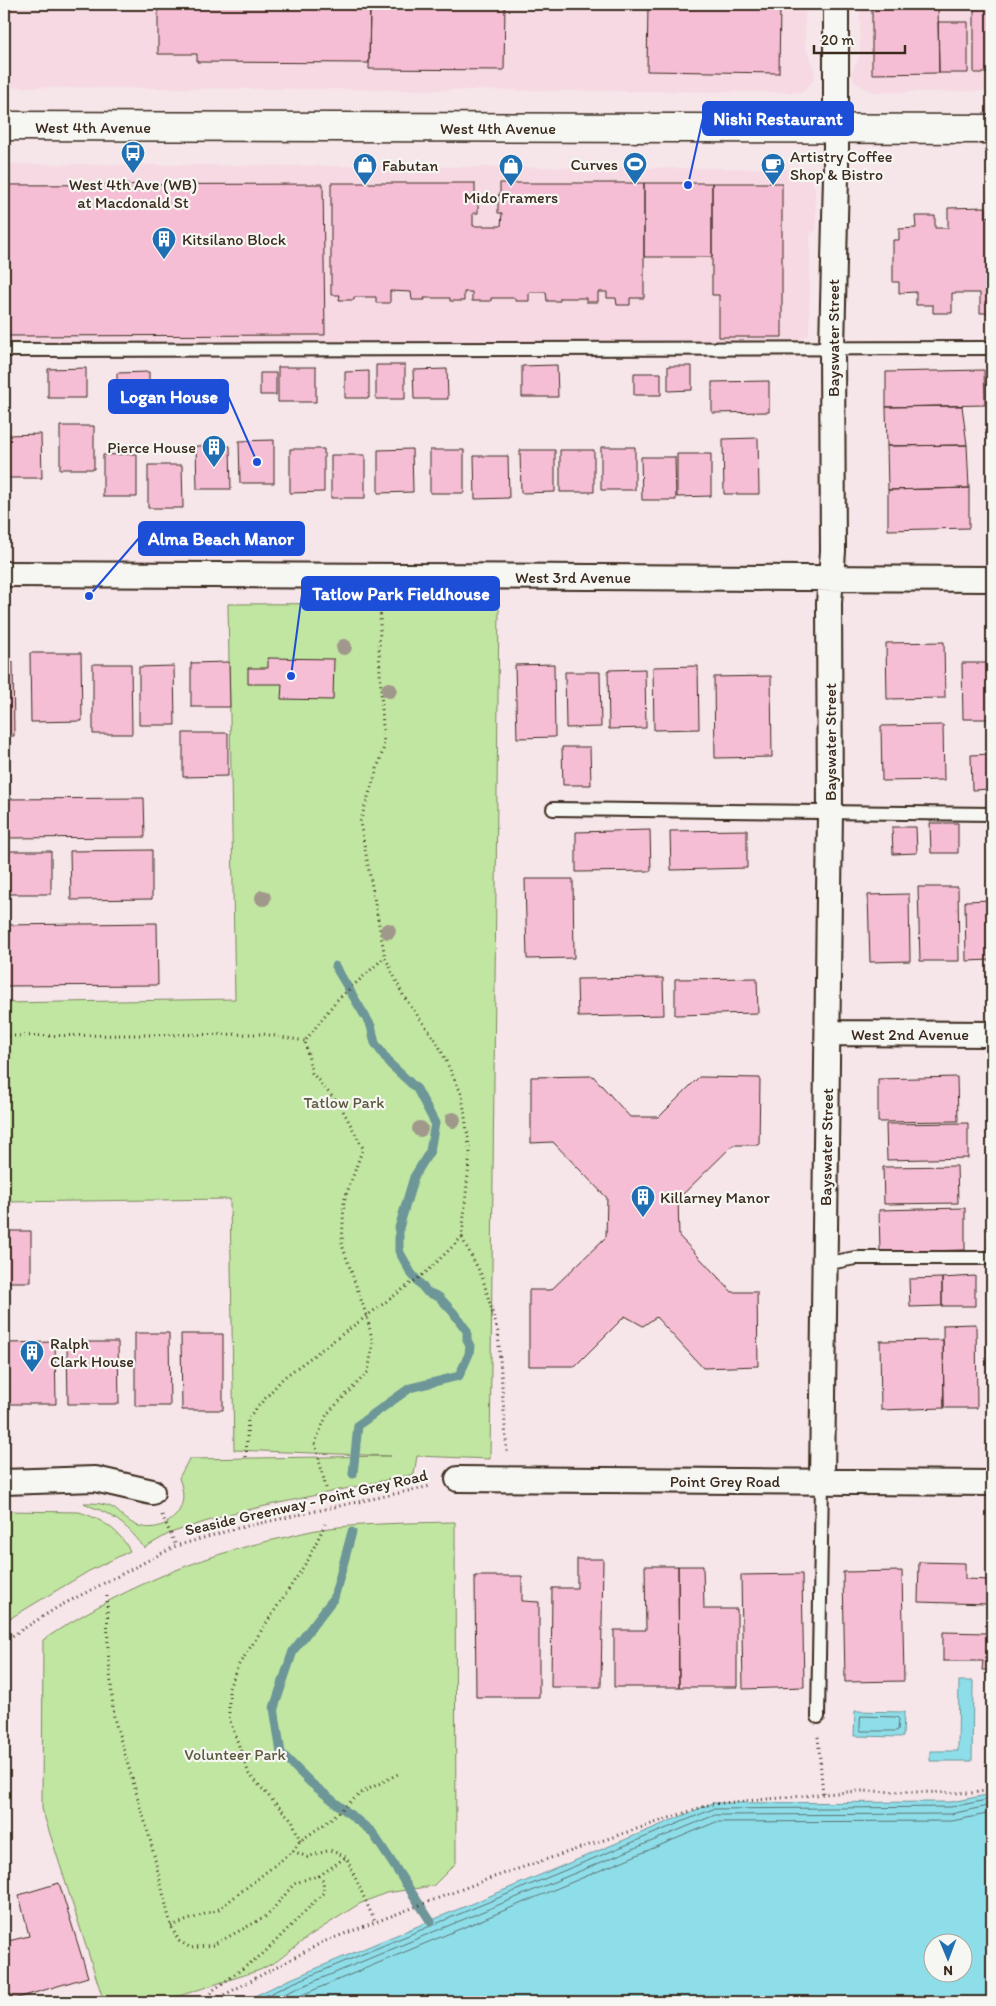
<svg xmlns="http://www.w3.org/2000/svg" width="996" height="2006" font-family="Itim,sans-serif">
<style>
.built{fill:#f6d9e3}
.green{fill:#c0e6a1;stroke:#7e8860}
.water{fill:#8edeea;stroke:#6d9698;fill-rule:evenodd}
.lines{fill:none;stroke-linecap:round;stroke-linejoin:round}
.shore{stroke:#5c7270;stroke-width:1}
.stream{stroke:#6d9698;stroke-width:9}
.building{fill:#f6bed5;stroke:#3b2a1e}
.lane-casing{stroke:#3b2a1e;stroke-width:16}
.street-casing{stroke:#3b2a1e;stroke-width:28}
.secondary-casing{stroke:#3b2a1e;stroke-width:31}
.path{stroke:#3b2a1e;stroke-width:3;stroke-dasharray:1 4;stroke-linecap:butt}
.lane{stroke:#f6f6f2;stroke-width:12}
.street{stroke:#f6f6f2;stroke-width:24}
.secondary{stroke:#f6f6f2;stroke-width:28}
.tree{fill:#a1988c}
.labels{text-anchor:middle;stroke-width:4.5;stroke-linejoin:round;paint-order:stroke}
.street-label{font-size:16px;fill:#3b2a1e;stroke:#f6f6f2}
.poi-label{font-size:16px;fill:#3b2a1e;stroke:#f6f6f2;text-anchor:start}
.park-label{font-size:16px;fill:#5c593f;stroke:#f6f6f2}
.leader{fill:none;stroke:#1d4ed8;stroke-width:2}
.callout-dot{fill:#1d4ed8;stroke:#f6f6f2;stroke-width:2}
.callout{fill:#1d4ed8;stroke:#1d4ed8;stroke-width:2}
.callout-label{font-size:18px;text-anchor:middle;font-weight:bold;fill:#fff}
</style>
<rect width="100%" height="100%" fill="#f6e5e9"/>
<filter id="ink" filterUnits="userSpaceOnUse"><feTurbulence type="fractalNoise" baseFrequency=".02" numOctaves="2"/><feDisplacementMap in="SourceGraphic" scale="10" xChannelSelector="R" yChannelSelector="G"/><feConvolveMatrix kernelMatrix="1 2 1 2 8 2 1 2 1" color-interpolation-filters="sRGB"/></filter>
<g filter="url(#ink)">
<path class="built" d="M4,4H805V45L815,72L814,79L804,91L796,92L4,87Z
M860,4H992V91L875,92L860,86L855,82L851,73L860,56Z
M4,164L795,169L806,174L812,181L815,190L816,230L810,234L809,334L795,342H4Z"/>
<path class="green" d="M499,603L490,1459L417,1456L414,1474L233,1513L170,1533L144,1548C134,1533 122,1522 106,1513C99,1509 90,1507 84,1503C93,1503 102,1503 111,1507C118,1510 122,1517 129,1521C144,1532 165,1529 177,1514C185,1503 184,1491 179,1478L189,1459L391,1456L234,1450L230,1199L4,1202V1003L235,999L228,604Z
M4,1511L79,1512C102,1519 119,1530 130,1551L89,1571L4,1622Z
M455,1522L456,1863L433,1886L386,1893L359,1904L309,1936L277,1961L260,1970L160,2002H104L42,1809L43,1640C115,1592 196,1556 282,1538C295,1535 309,1531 322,1529C366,1523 411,1523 455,1522Z"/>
<path class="water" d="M959,1681H973L972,1761H930V1751H958Z
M855,1711L904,1712L903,1737L854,1736Z
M992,1794V2002H242L286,1981L713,1803L951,1802ZM934,1944H964V1974H934Z"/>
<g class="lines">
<path class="shore" d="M861,1716L897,1717L899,1719L898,1730L896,1731H861L860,1728Z
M253,2002L288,1985L713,1809L951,1807L992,1799
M268,2002L291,1991L715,1815L951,1814L992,1805
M285,2002L716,1822L952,1821L992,1813"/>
<path class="stream" d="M335,966L371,1026L375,1043L390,1064L417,1089L435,1123L430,1151L414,1177L403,1214L399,1228V1251L411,1273L427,1292L439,1297L453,1312L467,1331V1340L470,1346L469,1354L459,1376L410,1388L358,1425L353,1474
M352,1532L334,1598L293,1651L274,1708L281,1753L311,1783L372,1832L431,1922"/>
</g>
<path class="building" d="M158,4H370L369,63L197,62V54H158Z
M370,4H505L504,70L369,69Z
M648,4H780L779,73L647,71Z
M872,4H938L939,73L872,74Z
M974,4H992V73H974Z
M938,22H968V73H939Z
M331,183H475V194L478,195V213H473V226H501L502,213H498V195H500V183H644V298H630V305H617L616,298H607V292H598V302H586V298H560V301H547L546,292H529V301H515V298H491V301H472V292H464V301H450V298H424L425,300H412L411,292L390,291V303H376V297H354V300H339L340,295H331Z
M644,183H712V257H644Z
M712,183H782V337H719V295H712Z
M323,184L325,335L4,336V185Z
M986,207V217L992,216V313H980V293H952V313H933V305H916V292L899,293V282H893V240H899V229L916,228L915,216H935V228H948V208Z
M376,365H405V399H376Z
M557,365L558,397H522V366Z
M668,366H692V390L668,391Z
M278,367H316V402H278Z
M86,368V398H48V369Z
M447,369L448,399H414L413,370Z
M984,370L985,405L886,407V372Z
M369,371V398H345V372Z
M149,372V398H117V373Z
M260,373H276V395H260Z
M634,373H661V395H634Z
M769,381V412L712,413V382Z
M962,406L967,445L887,446L886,407Z
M60,426H94V469H60Z
M41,434L42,478H7V435Z
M758,438L759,494H724L723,439Z
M274,440V483H240L239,441Z
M967,445L969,488L888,490L887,446Z
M196,446H230L231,489H197Z
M601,447H635V490H601Z
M290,449H324V492L290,493Z
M412,449L413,492L378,493V450Z
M430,450H464V493H430Z
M520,450H555V492L521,493Z
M560,450H594V492H560Z
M137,454V497H103V455Z
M677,454H711V496L677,497Z
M331,455H365V498H331Z
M474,456H508L509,498L475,499Z
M641,457H675L676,500H642Z
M148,465H182L183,508H148Z
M969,488V528L888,530V490Z
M944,642L945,698L887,699L886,643Z
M30,653H81L82,721L31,722Z
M268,658L334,659L333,700L281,699L282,684H248V668H268Z
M4,662H13L14,736H4Z
M229,662L230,707H191V663Z
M962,663H992V719H963Z
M93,664H131L132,734H93Z
M554,664L555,737L517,738L515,665Z
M174,666L175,725H139V667Z
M698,666L699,729L654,730L653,667Z
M645,669L646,728L609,729L608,670Z
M565,672H600L601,727L566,728Z
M771,676L772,757L715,758L714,677Z
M943,725L944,780L882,781L881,726Z
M183,733H228V776L183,777Z
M562,747H590L591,785H563Z
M992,754V789L972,790L971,755Z
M4,759H8L9,790H4Z
M144,798L145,837L4,838V799Z
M930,823H958V853H931Z
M892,827H916L917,853L893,854Z
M650,830L651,871L576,872V832Z
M747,830V868L671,870L670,831Z
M152,850V899L71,900L70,851Z
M4,851H51V894H4Z
M525,879H573L574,958L527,959Z
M918,887H958L959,961H920Z
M909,894L910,961L870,962L868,895Z
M992,900V960L966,961L965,901Z
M157,923L158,985L4,986V925Z
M663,978L664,1015L578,1017L577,979Z
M757,978L758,1013L675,1015V979Z
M593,1076L630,1117H659L699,1077L760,1078L759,1145H733L678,1199L679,1236L732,1292H757L758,1366L703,1368L656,1317L643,1326L625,1316L575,1366H529V1290H551L606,1237L607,1198L553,1142L531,1143V1077Z
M957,1077L958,1121L878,1122V1079Z
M968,1123V1158L887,1160L886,1124Z
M957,1166L958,1203L884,1204L883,1167Z
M965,1208V1250L880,1252L879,1210Z
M4,1231H31V1282H4Z
M975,1276V1306H942V1278Z
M992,1276V1303H987V1277Z
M942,1278V1306L910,1307L909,1279Z
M987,1323H992V1408H988Z
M976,1324L977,1408H944L943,1325Z
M135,1333H169L170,1406H135Z
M181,1334H223V1410H182Z
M943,1340L944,1408L881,1410L880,1341Z
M55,1342L56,1404H9L8,1343Z
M67,1342H118L119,1404H68Z
M577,1559H603L601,1687H551L552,1588H577Z
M919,1562L965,1563V1579L992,1580V1670H982L983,1661H943V1632L986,1633L987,1604L918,1602Z
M645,1566H678L679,1687H614V1630H646Z
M678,1566H703L704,1609H737V1687H679Z
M902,1571L904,1681L845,1682L843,1572Z
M802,1574L804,1687L743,1689L741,1575Z
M475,1576H522V1601L539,1602V1697H476Z
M59,1883L88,1977L4,2002V1942L29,1936L19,1895Z"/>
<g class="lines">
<defs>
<path id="lane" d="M4,350L992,348
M553,809L992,814
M825,1264L855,1258H992
M818,1717L822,1481"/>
<path id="street" d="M4,574L992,579
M828,1033L992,1034
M458,1479L992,1483
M822,1481L830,811L829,603L833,551L832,347L836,176V4
M4,1482L95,1479L152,1492"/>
<path id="secondary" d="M4,126L992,129"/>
</defs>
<use href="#lane" class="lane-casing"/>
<use href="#street" class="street-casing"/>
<use href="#secondary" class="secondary-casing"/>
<path class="path" d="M4,1036L263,1034L305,1041
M462,1238L482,1276L498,1332L507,1452
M246,1457L248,1418L283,1378L429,1270L462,1237L470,1153L462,1095L437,1042L404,997L385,957L360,822L384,747L379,652L381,602
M326,1488L315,1443L327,1414L368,1372L373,1343L367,1317L342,1245L344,1201L363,1148L341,1107L312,1073L305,1041L336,1001L385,957
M162,1515L176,1546
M107,1596L108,1650L114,1718L150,1839L171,1926L179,1941L191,1948L213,1945L267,1916L294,1884L309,1878L319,1876L323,1880L324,1892L264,1953L212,1991L209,2002
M4,1641L58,1607L176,1546L238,1528L431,1486
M818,1737L823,1794
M300,1841L292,1820L274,1802L249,1774L229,1718V1688L238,1666L308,1560L325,1524
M293,1851L307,1857L330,1850L346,1857L375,1922
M319,1876L346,1857
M171,1926L219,1909L293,1851L300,1841L326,1823L361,1793L400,1773
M211,2002L323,1942L491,1878L711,1804L859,1791L971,1793L992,1790"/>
<use href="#lane" class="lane"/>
<use href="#street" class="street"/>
<use href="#secondary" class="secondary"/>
</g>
<g class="tree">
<circle cx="344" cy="647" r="8"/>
<circle cx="389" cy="690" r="8"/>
<circle cx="263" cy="898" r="8"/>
<circle cx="388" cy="931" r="8"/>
<circle cx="453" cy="1120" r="8"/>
<circle cx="420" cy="1129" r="8"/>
</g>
</g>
<defs>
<symbol id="bus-pin" viewBox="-11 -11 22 30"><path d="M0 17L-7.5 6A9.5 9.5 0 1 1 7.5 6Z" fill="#1f6fb2" stroke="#f6f6f2"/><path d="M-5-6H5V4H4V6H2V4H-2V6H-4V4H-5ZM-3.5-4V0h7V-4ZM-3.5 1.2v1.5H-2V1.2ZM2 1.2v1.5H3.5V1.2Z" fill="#fff"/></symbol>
<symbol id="stadium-pin" viewBox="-11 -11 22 30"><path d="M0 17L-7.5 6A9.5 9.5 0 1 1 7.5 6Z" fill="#1f6fb2" stroke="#f6f6f2"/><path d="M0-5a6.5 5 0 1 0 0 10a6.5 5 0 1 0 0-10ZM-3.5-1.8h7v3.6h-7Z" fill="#fff"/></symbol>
<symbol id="shop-pin" viewBox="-11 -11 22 30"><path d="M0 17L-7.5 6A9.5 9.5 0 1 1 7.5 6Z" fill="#1f6fb2" stroke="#f6f6f2"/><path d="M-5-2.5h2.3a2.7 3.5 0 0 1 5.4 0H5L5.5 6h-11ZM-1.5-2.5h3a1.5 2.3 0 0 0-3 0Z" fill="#fff"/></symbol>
<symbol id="cafe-pin" viewBox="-11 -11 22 30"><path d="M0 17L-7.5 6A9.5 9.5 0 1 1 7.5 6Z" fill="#1f6fb2" stroke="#f6f6f2"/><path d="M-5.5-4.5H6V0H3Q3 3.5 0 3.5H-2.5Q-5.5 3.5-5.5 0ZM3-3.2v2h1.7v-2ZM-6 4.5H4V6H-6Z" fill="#fff"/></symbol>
<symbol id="building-pin" viewBox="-11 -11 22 30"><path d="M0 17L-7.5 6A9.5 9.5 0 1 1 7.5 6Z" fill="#1f6fb2" stroke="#f6f6f2"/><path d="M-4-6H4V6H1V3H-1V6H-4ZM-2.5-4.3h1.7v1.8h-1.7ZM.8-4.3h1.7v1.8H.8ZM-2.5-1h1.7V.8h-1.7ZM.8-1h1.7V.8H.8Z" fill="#fff"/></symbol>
</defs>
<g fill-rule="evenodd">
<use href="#bus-pin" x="119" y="139" width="28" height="38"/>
<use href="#stadium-pin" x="621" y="150" width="28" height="38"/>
<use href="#shop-pin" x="351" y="151" width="28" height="38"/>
<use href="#cafe-pin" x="759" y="151" width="28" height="38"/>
<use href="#shop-pin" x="497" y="152" width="28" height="38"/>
<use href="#building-pin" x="150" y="225" width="28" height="38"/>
<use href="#building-pin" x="200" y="433" width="28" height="38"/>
<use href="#building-pin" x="629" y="1183" width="28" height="38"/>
<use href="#building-pin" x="18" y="1338" width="28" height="38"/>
</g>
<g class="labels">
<g class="street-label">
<text x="93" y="133">West 4th Avenue</text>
<text x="498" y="134">West 4th Avenue</text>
<text transform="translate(833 338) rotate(-90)" y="6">Bayswater Street</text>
<text x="573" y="583">West 3rd Avenue</text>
<text transform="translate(830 742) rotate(-90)" y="6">Bayswater Street</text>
<text x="910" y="1040">West 2nd Avenue</text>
<text transform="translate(826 1147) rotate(-89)" y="6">Bayswater Street</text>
<text x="725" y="1487">Point Grey Road</text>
<text transform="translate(306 1502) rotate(-13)" y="6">Seaside Greenway - Point Grey Road</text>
</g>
<g class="poi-label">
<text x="790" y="162">Artistry Coffee<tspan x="790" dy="18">Shop &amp; Bistro</tspan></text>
<text x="618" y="170" text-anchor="end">Curves</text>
<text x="382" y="171">Fabutan</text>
<text x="133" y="190" text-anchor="middle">West 4th Ave (WB)<tspan x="133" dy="18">at Macdonald St</tspan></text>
<text x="511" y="203" text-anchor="middle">Mido Framers</text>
<text x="182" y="245">Kitsilano Block</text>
<text x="196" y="453" text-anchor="end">Pierce House</text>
<text x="660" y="1203">Killarney Manor</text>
<text x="50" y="1349">Ralph<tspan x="50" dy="18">Clark House</tspan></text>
</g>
<g class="park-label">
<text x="344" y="1108">Tatlow Park</text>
<text x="235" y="1760">Volunteer Park</text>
</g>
</g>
<path class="leader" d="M688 185L703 118M257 462L228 396M89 596L139 538M291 676L302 594"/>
<g class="callout-dot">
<circle cx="688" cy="185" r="5"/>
<circle cx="257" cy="462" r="5"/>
<circle cx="89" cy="596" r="5"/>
<circle cx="291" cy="676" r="5"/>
</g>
<g class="callout">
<rect x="703" y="102" width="150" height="33" rx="5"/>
<rect x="109" y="380" width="119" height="33" rx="5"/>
<rect x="139" y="522" width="165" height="33" rx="5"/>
<rect x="302" y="577" width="197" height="33" rx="5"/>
</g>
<g class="callout-label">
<text x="778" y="125">Nishi Restaurant</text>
<text x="169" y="403">Logan House</text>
<text x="221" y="545">Alma Beach Manor</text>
<text x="401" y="600">Tatlow Park Fieldhouse</text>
</g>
<rect width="996" height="2006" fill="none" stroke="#f6f6f2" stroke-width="20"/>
<rect x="10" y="10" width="976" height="1986" fill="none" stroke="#3b2a1e" stroke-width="2" filter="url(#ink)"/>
<g transform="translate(948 1958) rotate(179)"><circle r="24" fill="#f6f6f2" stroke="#aba49d"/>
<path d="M0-4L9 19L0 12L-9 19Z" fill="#1f6fb2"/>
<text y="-8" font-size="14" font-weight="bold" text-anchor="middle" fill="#3b2a1e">N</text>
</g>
<path d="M814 45v8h91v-8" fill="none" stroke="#3b2a1e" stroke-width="2.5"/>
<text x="821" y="45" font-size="15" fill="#3b2a1e" stroke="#f6f6f2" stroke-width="4" paint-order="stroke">20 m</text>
</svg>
